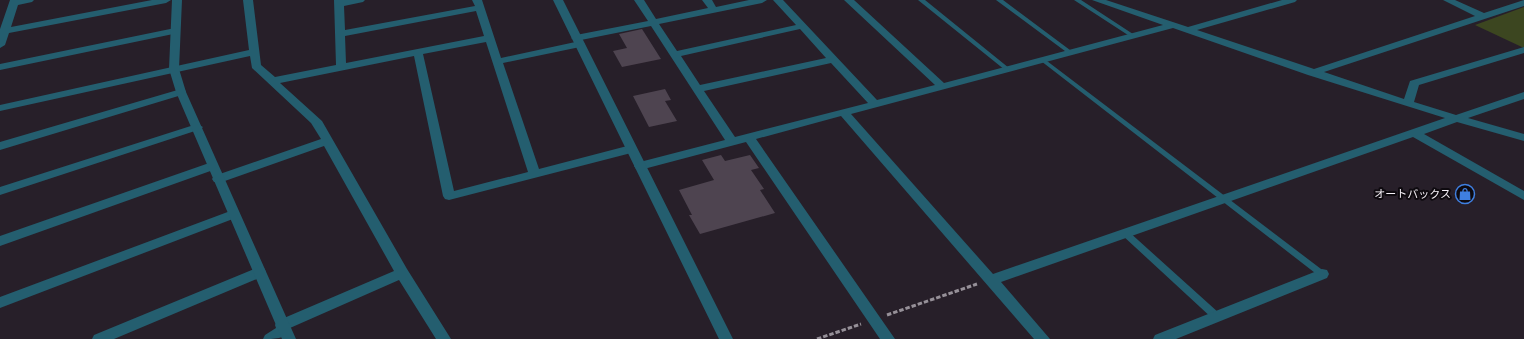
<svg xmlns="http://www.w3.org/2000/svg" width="1524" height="339" font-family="'DM Sans','Noto Sans JP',sans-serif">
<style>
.green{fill:#3c4620}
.building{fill:#4e4450}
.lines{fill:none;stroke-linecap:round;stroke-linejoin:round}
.path{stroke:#969098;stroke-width:3;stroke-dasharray:4.5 2;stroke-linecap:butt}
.service{fill:#245e6f;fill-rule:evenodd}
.minor{fill:#245e6f;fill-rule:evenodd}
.tertiary{fill:#245e6f;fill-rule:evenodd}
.labels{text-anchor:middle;stroke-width:4;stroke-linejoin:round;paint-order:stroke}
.poi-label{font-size:11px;fill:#f6f1f8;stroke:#0e0a0f;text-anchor:end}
</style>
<rect width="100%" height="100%" fill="#271f29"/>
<path class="green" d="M1524,7V48L1475,25Z"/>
<path class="building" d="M642,29L661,59L622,67L613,51L627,48L619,34Z
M665,89L671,100L665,101L677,121L649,127L633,96Z
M721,155L725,161L750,155L759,168L751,170L764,189L760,190L775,213L700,234L689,215H692L679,190L714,180L702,160Z"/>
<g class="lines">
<path class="path" d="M887,315L977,284
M817,339L861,324"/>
<path class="service" d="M918,0H925L1009,68V70H1005Z
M996,0H1003L1074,53L1071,55L1069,54Z
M1074,0H1081L1136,36L1135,37H1131Z
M1043,58L1325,272L1327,274L1325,276H1319L1041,61L1040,60Z
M1125,230L1128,231L1219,313L1221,316L1219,319L1216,320L1213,319L1122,235L1121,233L1122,231Z"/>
<path class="minor" d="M10,0H34L32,2L18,5L11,27L152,0H171L166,3L9,33L5,45L0,48V29Z
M243,0H253L261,65L275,77L336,65L334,0H365L363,2L344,6L345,30L475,6L472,0H482L501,58L580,41L585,44L580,47L503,63L539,169L631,145L637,149L635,152L449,200L445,199L443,196L414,56L280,83L322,121L407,269L451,339H436L399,280L290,328L291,331C286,339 273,339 263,339L265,335L276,328L275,325L277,321L394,271L324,146L222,182H214L212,179L214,176L321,139L311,123L252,68L250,56L0,111V105L249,50ZM476,11L484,36L346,63L345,36ZM486,42L528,172L454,191L423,54Z
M634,0H644L656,19L708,8L702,0H712L716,7L749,0H767L762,3L659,24L677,51L796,25L773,0H783L877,100L935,85L844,0H854L944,83L1163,25L1092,0H1106L1188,27L1282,0H1297L1295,2L1197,30L1314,69L1475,16L1443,0H1455L1484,13L1524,0V6L1324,72L1404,99L1410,81L1524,47V53L1419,85L1414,102L1456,115L1524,92V99L1468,118L1524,134V141L1457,122L1424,134L1524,191V200L1413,137L1001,282L1050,339H1034L841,116L756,139L895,339H880L746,142L640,170L636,169L634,166L636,163L725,140L651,26L576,41L571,38L576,35L648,21ZM1173,28L1308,75L1445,118L993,274L851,114ZM800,29L826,58L700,85L681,56ZM831,63L868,103L735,137L704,91Z
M175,28L180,31L178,33L0,70V64Z
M181,89L185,90L186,92L185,94L0,150V142Z
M197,124L203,127L201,129L0,195V187Z
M212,162L218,166L216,169L0,246V236Z
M233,210L238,211L239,214L238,217L0,308V297Z
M259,267L264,268L266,272L264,276L114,339H92L94,335Z
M1322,269L1327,270L1329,274L1327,278L1176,339H1153L1155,335Z"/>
<path class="tertiary" d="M172,0H182L179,69L186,92L296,339H282L176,92L169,69Z
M553,0H563L733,339H719Z"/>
</g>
<defs>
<symbol id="shop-ring" viewBox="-11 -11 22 22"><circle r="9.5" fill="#0e0a0f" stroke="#3f7fe0" stroke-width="1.5"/><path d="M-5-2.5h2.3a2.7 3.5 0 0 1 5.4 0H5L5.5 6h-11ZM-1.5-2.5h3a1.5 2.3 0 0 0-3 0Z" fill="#3f7fe0"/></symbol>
</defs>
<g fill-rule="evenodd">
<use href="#shop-ring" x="1454" y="183" width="22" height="22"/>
</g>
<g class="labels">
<g class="poi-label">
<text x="1451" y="198">オートバックス</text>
</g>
</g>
</svg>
